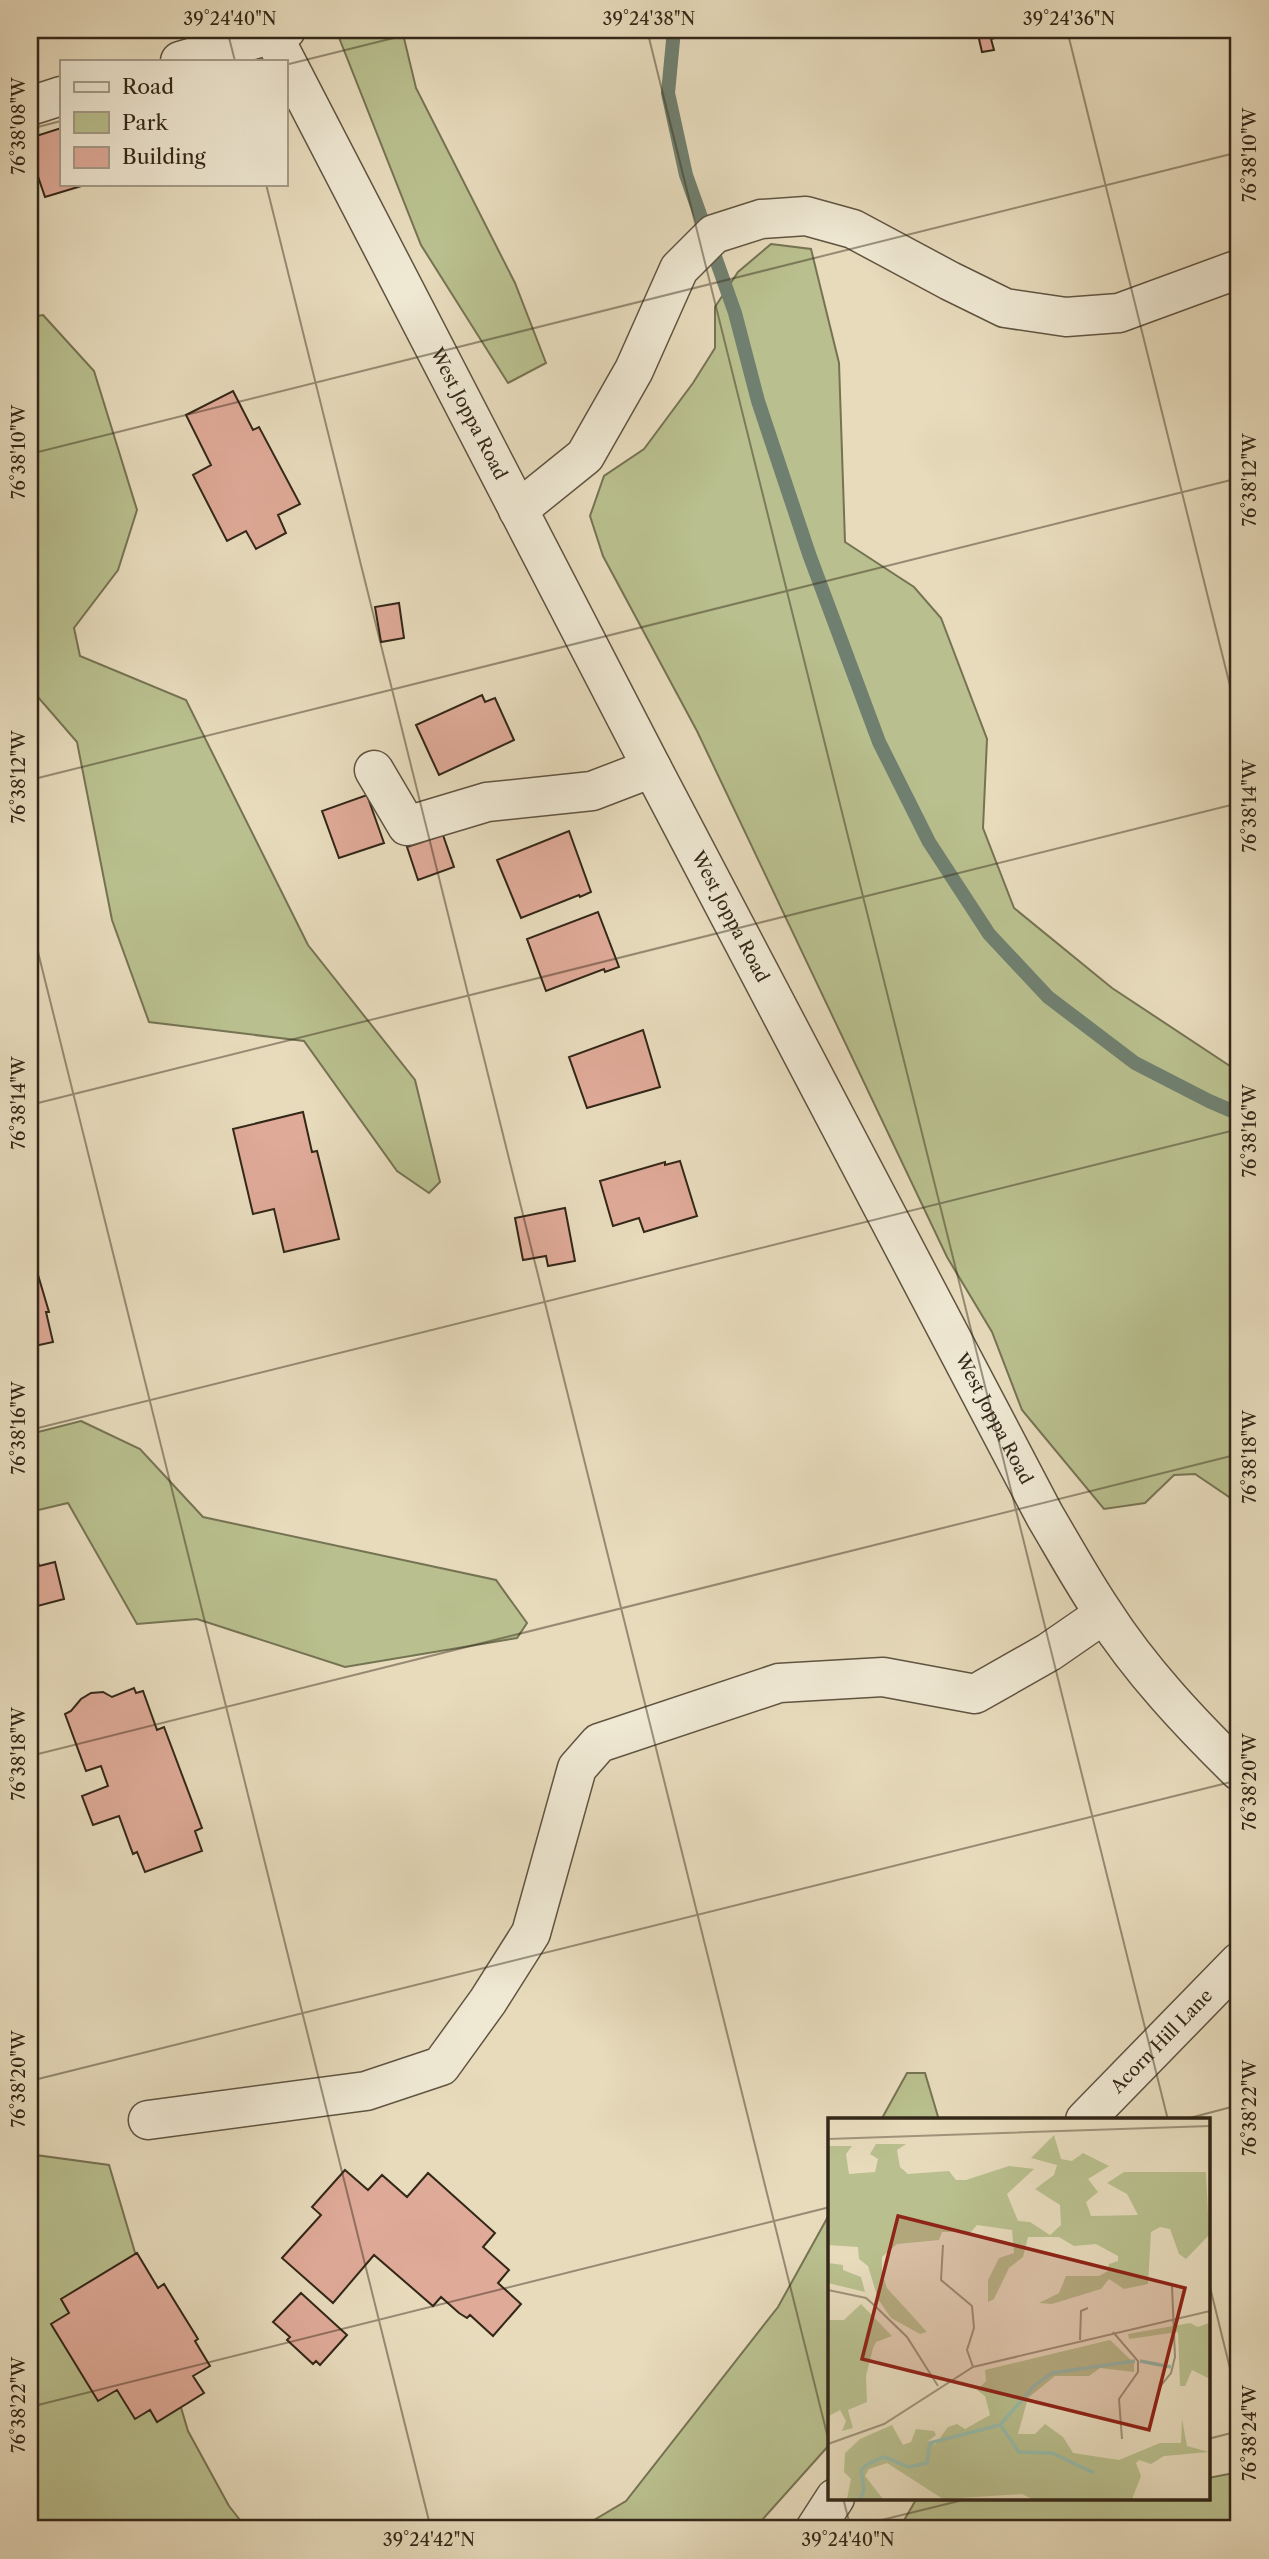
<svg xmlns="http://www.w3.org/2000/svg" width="1269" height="2559" font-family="'Libre Caslon Text',serif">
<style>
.green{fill:#b9bf8e;stroke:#767353;stroke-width:2}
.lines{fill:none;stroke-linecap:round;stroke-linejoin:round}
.stream{stroke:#708070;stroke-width:14}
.building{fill:#dfaa98;stroke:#332718;stroke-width:2}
.minor-casing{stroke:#605441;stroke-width:41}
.minor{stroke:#efe8d3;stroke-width:38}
.ticks{fill:none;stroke:#332718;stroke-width:2;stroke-opacity:0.45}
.labels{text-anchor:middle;stroke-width:7;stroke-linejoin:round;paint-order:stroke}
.street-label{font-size:18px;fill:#332718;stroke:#efe8d3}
.inset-river{fill:none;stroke:#98bcab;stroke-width:3.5}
.inset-road{fill:none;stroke:#9f937a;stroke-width:2}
.view{fill:#8f2418;fill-opacity:0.15;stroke:#8f2418;stroke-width:3.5}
.inset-edge{fill:none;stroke:#332718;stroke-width:3.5}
.neatline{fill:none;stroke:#332718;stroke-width:2.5}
.ticks-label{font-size:18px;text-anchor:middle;fill:#332718}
</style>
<rect width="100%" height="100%" fill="#e7dbbc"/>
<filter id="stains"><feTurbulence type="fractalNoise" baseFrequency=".00286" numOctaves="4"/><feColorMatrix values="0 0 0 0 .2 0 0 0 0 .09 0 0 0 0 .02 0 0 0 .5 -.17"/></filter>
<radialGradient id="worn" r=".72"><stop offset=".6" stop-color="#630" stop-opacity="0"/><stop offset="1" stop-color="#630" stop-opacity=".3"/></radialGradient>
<path class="green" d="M336,30H402L416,88L515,283L546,363L508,383L421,245Z
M771,244L811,249L839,363L845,542L914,587L941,618L987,739L983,828L1014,908L1112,988L1239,1072V1515L1229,1497L1195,1474L1174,1475L1145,1503L1104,1509L1022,1410L992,1332L947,1257L697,731L603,556L590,516L604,476L644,449L693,383L715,348V307L738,272Z
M43,315L94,371L137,510L118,570L74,628L80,656L186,700L308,945L415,1080L440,1182L429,1193L397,1171L304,1041L149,1022L112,920L77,742L30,688V317Z
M81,1421L140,1449L203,1517L496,1580L527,1623L517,1638L345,1667L197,1619L137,1624L68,1503L30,1512V1434Z
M907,2073H925L939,2120H881Z
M30,2127L36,2155L109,2165L188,2431L229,2506L247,2529H30Z
M830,2213V2444L754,2529H579L626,2501L778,2307Z
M1239,2472V2529H899L917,2498H1208V2478Z"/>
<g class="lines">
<path class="stream" d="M674,30L668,93L686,175L735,313L758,401L809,554L879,742L929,842L989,934L1048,997L1135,1063L1209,1101L1239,1114"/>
</g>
<path class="building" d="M977,30H1025L991,39L994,50L982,52Z
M61,128V184H88L45,197L30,153V138Z
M233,391L253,430L259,427L300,504L278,515L286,533L256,549L246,531L227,541L193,475L211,465L186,415Z
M399,603L404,638L381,642L375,607Z
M482,695L485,702L495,698L514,740L439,775L416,725Z
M367,795L384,843L339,858L322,811Z
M569,831L591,892L580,897L579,895L521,918L497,860Z
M443,835L454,867L418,880L407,847Z
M598,912L619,967L605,972L604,969L546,991L527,939Z
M643,1030L660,1087L587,1108L569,1057Z
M303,1112L312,1152L317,1151L339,1239L284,1252L274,1209L253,1214L233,1129Z
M680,1161L697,1216L644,1232L639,1218L613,1226L600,1181L665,1162V1165Z
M565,1208L575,1261L548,1266L546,1256L523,1260L515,1218Z
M30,1248L49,1312H46L53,1342L30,1347Z
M37,1558L39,1566L55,1562L64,1599L30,1608V1560Z
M134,1688L136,1693L143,1691L157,1730L164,1727L202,1828L195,1831L202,1851L145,1872L137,1852L133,1854L119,1816L93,1825L82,1796L108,1786L101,1766L86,1771L65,1714L71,1711L81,1699L91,1693L103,1692L112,1697Z
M345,2170L368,2190L382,2175L407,2197L428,2173L495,2233L483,2247L509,2270L498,2283L521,2304L493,2336L470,2315L467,2318L459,2313L441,2297L433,2306L374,2255L333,2303L282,2258L321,2215L312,2207Z
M137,2253L158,2288L164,2284L198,2339L195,2341L210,2366L193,2376L204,2393L157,2422L150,2410L135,2419L117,2390L98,2401L51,2324L69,2313L61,2299Z
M301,2293L347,2335L320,2365L316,2361L313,2364L287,2340L290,2337L273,2322Z"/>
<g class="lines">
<defs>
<g id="minor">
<path id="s1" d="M270,30L652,768L1045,1516C1064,1548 1082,1581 1103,1612C1140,1670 1190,1723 1239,1771"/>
<path d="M180,61L286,30"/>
<path d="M30,106L61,96"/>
<path d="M518,510L585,456L634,370L679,269L714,234L761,219L806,216L853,229L950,281L1005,308L1066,317L1119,313L1239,269"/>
<path d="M374,770L407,826L487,802L592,791L652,768"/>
<path d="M148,2120L366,2091L441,2066L488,2001L531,1933L577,1768L599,1743L779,1683L883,1677L975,1694L1049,1652L1104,1614"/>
<path id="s2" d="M1085,2120L1239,1962"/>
<path d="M815,2529L835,2498"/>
</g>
</defs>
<use href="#minor" class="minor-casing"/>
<use href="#minor" class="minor"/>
</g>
<path class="ticks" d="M227,30L235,61M647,30L1168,2120M1067,30L1239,722M285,65L426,30M30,129L61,121M266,184L830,2446M30,454L1239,152M30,780L1239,478M30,920L431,2529M30,1105L1239,803M30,1430L1239,1129M30,1756L1239,1454M30,2081L1239,1780M1182,2120L1239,2105M1208,2279L1239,2405M30,2407L830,2207M1208,2439L1239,2431M843,2498L851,2529M845,2529L971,2498"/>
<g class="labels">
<g class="street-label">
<text dy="6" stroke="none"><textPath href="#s1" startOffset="432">West Joppa Road</textPath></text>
<text dy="6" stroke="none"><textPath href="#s1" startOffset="999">West Joppa Road</textPath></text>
<text dy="6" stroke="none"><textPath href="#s1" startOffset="1566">West Joppa Road</textPath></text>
<text dy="6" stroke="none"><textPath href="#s2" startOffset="110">Acorn Hill Lane</textPath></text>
</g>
</g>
<g transform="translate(828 2118)">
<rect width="382" height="382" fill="#e7dbbc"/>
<path d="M226,17L233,41L244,43L255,35L281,48L260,61L270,74L258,84L263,98L310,97L299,76L279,65L296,54H378L381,117L358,141L351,136L342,111L332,109L323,114L320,166L296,171L281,161L273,171L224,186L211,185L231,175L238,158H271L280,153L281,146L290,143V138L268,126L246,128L231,119H200L195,139L181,150L166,181L160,184V162L171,140L186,135L184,112L149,107L143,114H114L111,122L69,126L54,139V155L59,170L99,214L92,216L63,200L50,181L40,148L31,141L30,129L0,127V28H24L18,36L21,56L47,54L50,41L42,36L48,26H78L69,32L72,49L80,56L121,53L128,62H138L181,48L206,51L179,76L190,103L202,104L222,117L233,107L232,87L207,71L226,57L229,47L203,40ZM0,145L15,147V152L33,159L37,174L0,165ZM33,186L64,218L48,224L45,230L38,258L39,284L20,292L25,310L14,313L18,303L12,292L1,298L0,313V202H16ZM362,205L370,209L381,205L382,261L364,252L357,268H352L350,214L301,221L300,216ZM282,222L306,245V254L272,250L261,258H227L200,280L190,316H207L217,306L235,319L245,335L291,342L332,325H353L354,301L359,328L381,334L336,338L323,346L311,342L308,345L313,358L304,381H204L194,376L115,381L59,345L41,351L37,358L55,381H19L23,361L16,354L17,335L32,321L64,307L75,327L83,324L88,311L106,313L108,317L100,323L107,327L120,309L129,306L137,311L162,297L157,278L149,272L158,263L157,252Z" fill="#b9bf8e"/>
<path class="inset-river" d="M312,243L343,249M173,308L191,334L224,335L266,355M32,381L36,372L33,352L40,346L56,339L81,349L99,345L102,325L172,307L206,268L224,255L307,243"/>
<path class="inset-road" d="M0,21L382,8M115,127L113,162L144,188L146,210L139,232L145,249M0,172L38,180L47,188L79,219L110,268M285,214L310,243V254L291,281L294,321M252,222L253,193L260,190M331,270L343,255L347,239L344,168M0,326L56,306L145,249L382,193"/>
<path class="view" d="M70,98L357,170L321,312L34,241Z"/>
<rect width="382" height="382" class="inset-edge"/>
</g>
<rect width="1269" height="2559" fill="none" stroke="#e7dbbc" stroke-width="77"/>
<rect x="60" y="60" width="228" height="126" fill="#efe8d3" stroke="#a49b88" stroke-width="2"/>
<rect x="74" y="82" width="35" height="10" fill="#efe8d3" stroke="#a49b88" stroke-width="2"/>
<text x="122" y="94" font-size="21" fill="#332718">Road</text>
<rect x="74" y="112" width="35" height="21" fill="#b9bf8e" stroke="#a49b88" stroke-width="2"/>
<text x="122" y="130" font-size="21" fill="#332718">Park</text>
<rect x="74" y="147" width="35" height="21" fill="#dfaa98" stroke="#a49b88" stroke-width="2"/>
<text x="122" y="164" font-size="21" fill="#332718">Building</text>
<rect x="38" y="38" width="1192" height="2482" class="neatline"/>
<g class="ticks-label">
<text x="230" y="25">39°24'40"N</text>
<text x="649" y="25">39°24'38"N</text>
<text x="1069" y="25">39°24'36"N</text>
<text transform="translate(19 126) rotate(-90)" y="6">76°38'08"W</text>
<text transform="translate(1250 155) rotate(-90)" y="6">76°38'10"W</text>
<text transform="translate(19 452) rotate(-90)" y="6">76°38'10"W</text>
<text transform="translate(1250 480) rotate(-90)" y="6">76°38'12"W</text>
<text transform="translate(19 777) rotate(-90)" y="6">76°38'12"W</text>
<text transform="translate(1250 806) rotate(-90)" y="6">76°38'14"W</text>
<text transform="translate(19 1103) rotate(-90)" y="6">76°38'14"W</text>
<text transform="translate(1250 1131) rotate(-90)" y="6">76°38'16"W</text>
<text transform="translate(19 1428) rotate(-90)" y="6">76°38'16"W</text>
<text transform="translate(1250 1457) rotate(-90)" y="6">76°38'18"W</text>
<text transform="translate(19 1754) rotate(-90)" y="6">76°38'18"W</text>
<text transform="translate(1250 1782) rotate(-90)" y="6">76°38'20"W</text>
<text transform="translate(19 2079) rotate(-90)" y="6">76°38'20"W</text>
<text transform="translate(1250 2108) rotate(-90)" y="6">76°38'22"W</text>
<text transform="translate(19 2405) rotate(-90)" y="6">76°38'22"W</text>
<text transform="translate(1250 2433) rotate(-90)" y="6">76°38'24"W</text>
<text x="429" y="2546">39°24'42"N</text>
<text x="848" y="2546">39°24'40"N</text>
</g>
<rect width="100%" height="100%" filter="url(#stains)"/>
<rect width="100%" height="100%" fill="url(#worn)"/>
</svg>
